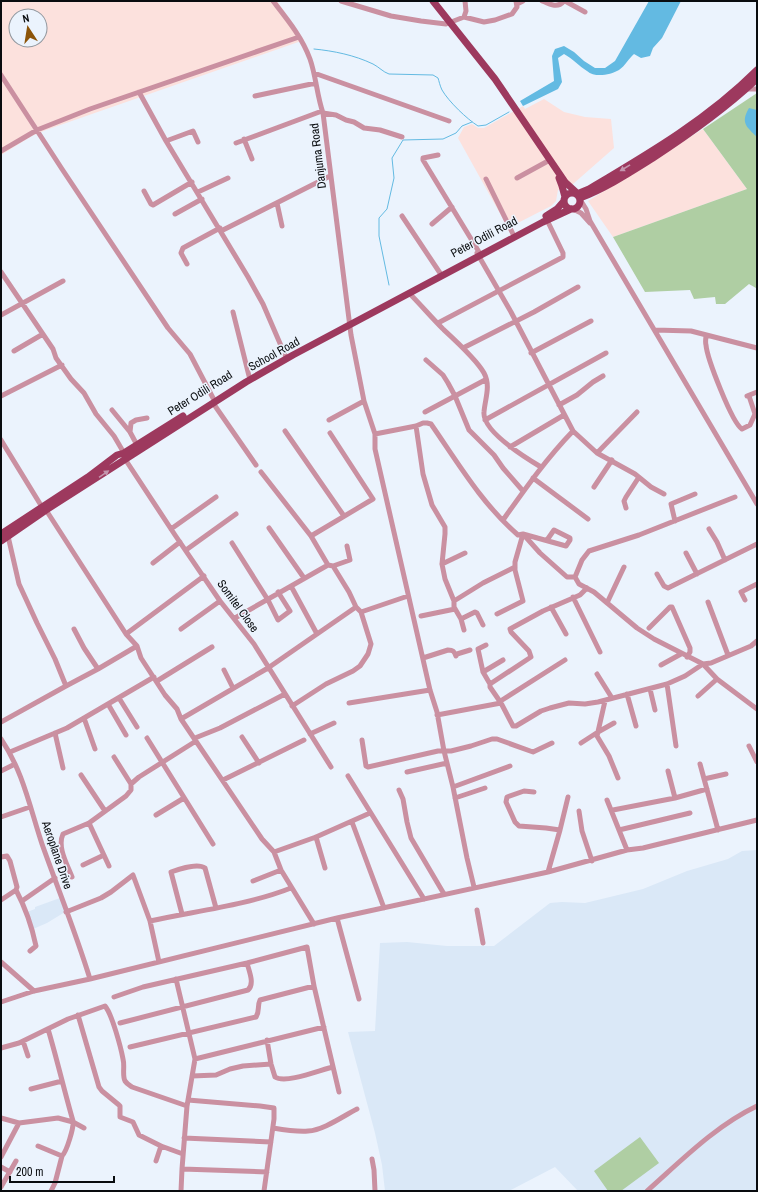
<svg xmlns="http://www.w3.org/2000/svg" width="758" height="1192" font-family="'Archivo Narrow',sans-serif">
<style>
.industrial{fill:#fce1dd;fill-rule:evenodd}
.built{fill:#dae8f7}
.green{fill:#afcea3}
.water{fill:#63bae2}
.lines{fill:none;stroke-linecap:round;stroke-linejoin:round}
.stream{stroke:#63bae2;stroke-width:1}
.minor{stroke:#ca90a1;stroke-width:5}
.major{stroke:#9d395e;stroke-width:7}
.oneway{fill:#c496ae}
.labels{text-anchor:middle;stroke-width:3;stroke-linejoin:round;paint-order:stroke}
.street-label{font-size:12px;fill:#090c0f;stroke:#ebf3fd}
</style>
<rect width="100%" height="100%" fill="#ebf3fd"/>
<path class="industrial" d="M1,1H277L304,40L46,130L32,136L1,155ZM16,16H40V40H16Z
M544,99L564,112L585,117L611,119L614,148L573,184L558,190L556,201L551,206L508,228L458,138L464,127L472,124L478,128H484L523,106L525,109Z
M703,129L747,189L613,237L588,201Z"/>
<path class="built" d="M757,850V1191H578L555,1167L509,1191H385L382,1165L375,1133L348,1032L375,1031L380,943L407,942L447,946H494L550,903L562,902L585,903L643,889L687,871L728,859L742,851Z
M60,898L65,912L47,923L33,929L27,912L35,909V907Z"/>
<path class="green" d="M757,93V287L756,288L749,284L725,304H716L715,297L694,299L690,290L645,292L613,237L747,189L703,129Z
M640,1137L659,1163L621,1191H608L594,1171Z"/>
<path class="water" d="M649,1H681L662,38L653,48L650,56L641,58L634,54C629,58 625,66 619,70C610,75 595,78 587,71C579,66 573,59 564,54L558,58L562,82L558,89L523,106L520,101L554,81L552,56L555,49L564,46L574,52L584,61L595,68H605L615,61Z
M749,108L757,110V137C747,127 740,123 749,108Z"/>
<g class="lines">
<path class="stream" d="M314,49C334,51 354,55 373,64C379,67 383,72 389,74L433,75L438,78C439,81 440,86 442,90C449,102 467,119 478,126L486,125L509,112
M389,285L379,236V218L387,209L394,178L392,158L403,140L443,139L456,133L462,126L472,122"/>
<path class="minor" d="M273,1C287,19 302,37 310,59C316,76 317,96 323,113L351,335L364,401L375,434V449L430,690L437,712L444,751L453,787L467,858L474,887
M341,1L391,16L421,21L446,24L464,17L466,11L465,1
M542,1C551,4 557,9 564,1
M565,1L585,12
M517,4L523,1
M464,17L484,22L495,20L512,14L517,7L516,1
M314,73L449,121
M1,75L62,169L168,328L190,354L213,398
M746,89H757
M139,92L166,141L248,277L263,304L285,355
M255,96L316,83
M323,113L336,115L346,120L354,122L364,128L380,130L402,137
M244,139L252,159
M166,141L193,131L198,142
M236,143L322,111
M1,151L37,130L90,109L299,37
M438,155L423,158V160L479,252
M517,178L548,161
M486,179L513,234
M144,191L151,204L153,205L192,182
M198,192L228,178
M581,201L586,209L590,221L757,504
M277,203L282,226
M573,209L581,213L590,223
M175,214L202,199
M402,216L440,273
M432,224L452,207
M221,231L330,176
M477,253L511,312L573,431L597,453L635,474L651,487L664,494
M187,264L181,253L183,248L220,228
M1,272L53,349L56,358L71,379L84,393L96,414L114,436L124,453L125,459L175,535L220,601L254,644L331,767
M409,293C421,305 431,317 443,329C455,340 477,360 484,373C491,386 485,399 484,412C482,431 526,458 541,467
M233,312L249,376
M1,315L63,281
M438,323L563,257V253L547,220
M655,330L691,331L757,348
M706,335C706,338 705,342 706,345C707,358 732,423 742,429L750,425L755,414L749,396
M463,348L534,312L578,287
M14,351L43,334
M531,353L591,321
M426,360L443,375L448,383L455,396L469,430L494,455L503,468L523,491
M1,396L62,365
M747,396L757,392
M213,403L256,465
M559,405L577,395L593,382L603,376
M112,410L130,432
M425,412L485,380
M329,420L364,401
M485,420L606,353
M416,426L423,474L432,505L445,527V534L442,564L445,579L454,601V607L461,619L464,630
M285,431L344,516
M375,434L416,426L423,423H427L431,424C458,463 482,504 518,535L523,534L540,553L567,577H575
M1,440L42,507L46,510L126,634L137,646L141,658L165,695L177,709L181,719L262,839L274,852L281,870L314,924
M137,445L130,432L131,423L136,420L147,418
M510,447L564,415
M597,453L637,412
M261,472L311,536L328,565L333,566L349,592L356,607L361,612L371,644L368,654L360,666L353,671L326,684L292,706
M533,478L588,519
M594,487L612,460
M626,508L624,501L626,497L639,477
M503,520C525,489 546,459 573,431
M675,521L671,504L695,494
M269,528L304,578
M171,529L216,497
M709,529L717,542L725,560
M8,536L19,584L37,623L55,659L66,686L98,669L137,646
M311,536L373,499L330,433
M232,543L268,600L278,620L290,611L278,592
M186,550L236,514
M686,553L697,574
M153,563L180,542
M442,564L465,553
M333,566L350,560L347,546
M657,574L664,586L668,588L757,544
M575,577L579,584L594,592L637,628L654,639L703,664L717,679L757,709
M575,577L582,560L589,551L639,535L735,497
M291,586L317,634
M587,588L580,595L543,611L510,629L511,632L529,651L531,657L490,684V687L501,703L513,726H516L541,711L550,708L569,703L585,704L598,702L667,684L685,676L703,664L711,663L751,646L757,641
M573,597L600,652
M745,600L741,592L757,584
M454,601L483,583L515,567
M708,602L728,655
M607,603L624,567
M551,607L566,634
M361,612L408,596
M497,614L523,601L515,570V562L523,534L566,546L570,540V538L554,530L547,540
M421,616L455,609
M235,618L328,565
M461,619L475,612L477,613L483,625
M649,628L670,607H672L690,648V652L687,657
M74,629L84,648L98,669
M181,629L220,601
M126,634L204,576
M486,645L478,649L483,672L490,684
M423,658L448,650C453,650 454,651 456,656L457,654L470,650
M661,665L681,654
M224,670L233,688
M483,672L503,660
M597,674L612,698
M157,681L212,647
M667,684L676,746
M650,689L655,710
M627,694L636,726
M698,696L717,679
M119,698L137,727
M605,701L597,736L609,756L618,778
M499,702L565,660
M349,703L430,690
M108,704L126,735
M437,715L501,703
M84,718L95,749
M181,719L268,668L356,607
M1,722L66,686
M55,733L63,768
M310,734L334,723
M242,737L259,763
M147,738L213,844
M195,738L220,728L285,694
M1,739C23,771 30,808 42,844C58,889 76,933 90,979
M362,740L366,766L368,767L438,751H451L471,746L492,739H497L533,752L552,743
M581,743L598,732L614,723
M749,746L757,762
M10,752L67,728L154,677
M700,764L718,830
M1,771L15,764
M668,771L675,798
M407,772L447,763
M81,775L105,811
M348,776L424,899
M704,779L726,774
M223,780L304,740
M131,784L139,777L196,741
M453,787L510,766
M399,790L403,799L407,822L411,838L444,894
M534,792L524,791L507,797L506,802L515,822L519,826L546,828L560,830
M455,798L485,788
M607,800L627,850
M613,810L675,798L707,789
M579,811L582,831L592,861
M156,815L184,798
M1,817L30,807
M352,822L384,908
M89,823L109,866
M619,830L690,813
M316,837L325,868
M274,852L316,837L370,813
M1,857L7,856L10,861L17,887L16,890C25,907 32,927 36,946L30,951
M83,865L104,855
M548,872L560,830L568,797
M72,877C67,864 57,847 63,834L89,823L126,796L131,790V784L114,757
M253,881L281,870
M1,900L16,890
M22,901L55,878
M477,910L483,943
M66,912L101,898L111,892L133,875L150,921L159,962
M182,914L171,872C179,869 198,863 205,868L216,908
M337,918L359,999
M150,921C196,911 248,905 291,888
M1,962L34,991
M176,979L195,1059L187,1106L182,1169L181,1191
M114,997L143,987L247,963L307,947L314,986L339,1092
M1,1002L34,991L90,979L337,918L548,872L627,850L643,848L757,820
M78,1015L99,1087L102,1091L119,1105L120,1106V1117L133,1122L139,1135L161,1146
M120,1023L248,990C255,984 249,971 247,963
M48,1029C57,1059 64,1090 73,1121C74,1127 67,1151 62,1156L55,1183L51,1191
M267,1040L271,1064L275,1077C286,1084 320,1070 333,1067
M23,1041L28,1056
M130,1047L256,1017C260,1011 257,1006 260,1000L314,986
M1,1048L19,1043L68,1019L105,1006C112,1014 121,1048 123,1059C125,1066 122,1075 125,1081C127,1084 129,1085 132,1087L187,1106
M195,1059L324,1027
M192,1076L216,1075L230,1069L243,1066L271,1064
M31,1089L62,1081
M188,1100L260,1106L274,1108V1119L264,1191
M1,1118L19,1123L58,1118L73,1122L84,1128
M273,1128C285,1130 297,1132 308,1131C324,1130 343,1116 357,1109
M184,1138L271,1142
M38,1146L62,1156
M1,1157L19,1123
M372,1159L374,1170L375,1191
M156,1161L161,1146L183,1154
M1,1167L10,1172
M182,1169L267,1172
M1,1187L16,1161
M647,1191C681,1161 715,1126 757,1106"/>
<path class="major" d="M433,1L495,79L565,182L577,193
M559,178L562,186L565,197
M564 201a8 8 0 1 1 16 0a8 8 0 1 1-16 0Z
M577,194L589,189C648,154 708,119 757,70
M580,198C606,188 629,173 653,158C690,134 725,109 757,79
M546,216L557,209L564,201
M1,534L88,477L117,455L124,453L183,416
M1,541L46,510L246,382L293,355L543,222L571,209"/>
</g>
<defs><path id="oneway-solid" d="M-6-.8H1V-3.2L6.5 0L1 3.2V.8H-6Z"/></defs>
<g class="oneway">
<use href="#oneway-solid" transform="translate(625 168) rotate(149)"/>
<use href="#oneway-solid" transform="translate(104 474) rotate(-34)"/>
</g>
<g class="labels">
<g class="street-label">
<text transform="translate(318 156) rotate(-97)" y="4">Danjuma Road</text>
<text transform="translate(484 237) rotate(-28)" y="4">Peter Odili Road</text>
<text transform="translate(274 354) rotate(-29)" y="4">School Road</text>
<text transform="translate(200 393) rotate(-32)" y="4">Peter Odili Road</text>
<text transform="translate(238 606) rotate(54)" y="4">Somitel Close</text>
<text transform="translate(57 855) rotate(71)" y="4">Aeroplane Drive</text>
</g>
</g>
<rect width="758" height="1192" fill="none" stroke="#090c0f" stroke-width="4"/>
<g transform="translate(28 28) rotate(348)"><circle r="19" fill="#ebf3fd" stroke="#91979e"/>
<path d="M0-3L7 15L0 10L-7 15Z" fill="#8c5409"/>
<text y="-6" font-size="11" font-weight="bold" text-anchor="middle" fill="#090c0f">N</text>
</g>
<path d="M10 1176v6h104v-6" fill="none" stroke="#090c0f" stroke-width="2"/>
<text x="16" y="1176" font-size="12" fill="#090c0f" stroke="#ebf3fd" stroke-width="3" paint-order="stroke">200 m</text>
</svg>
